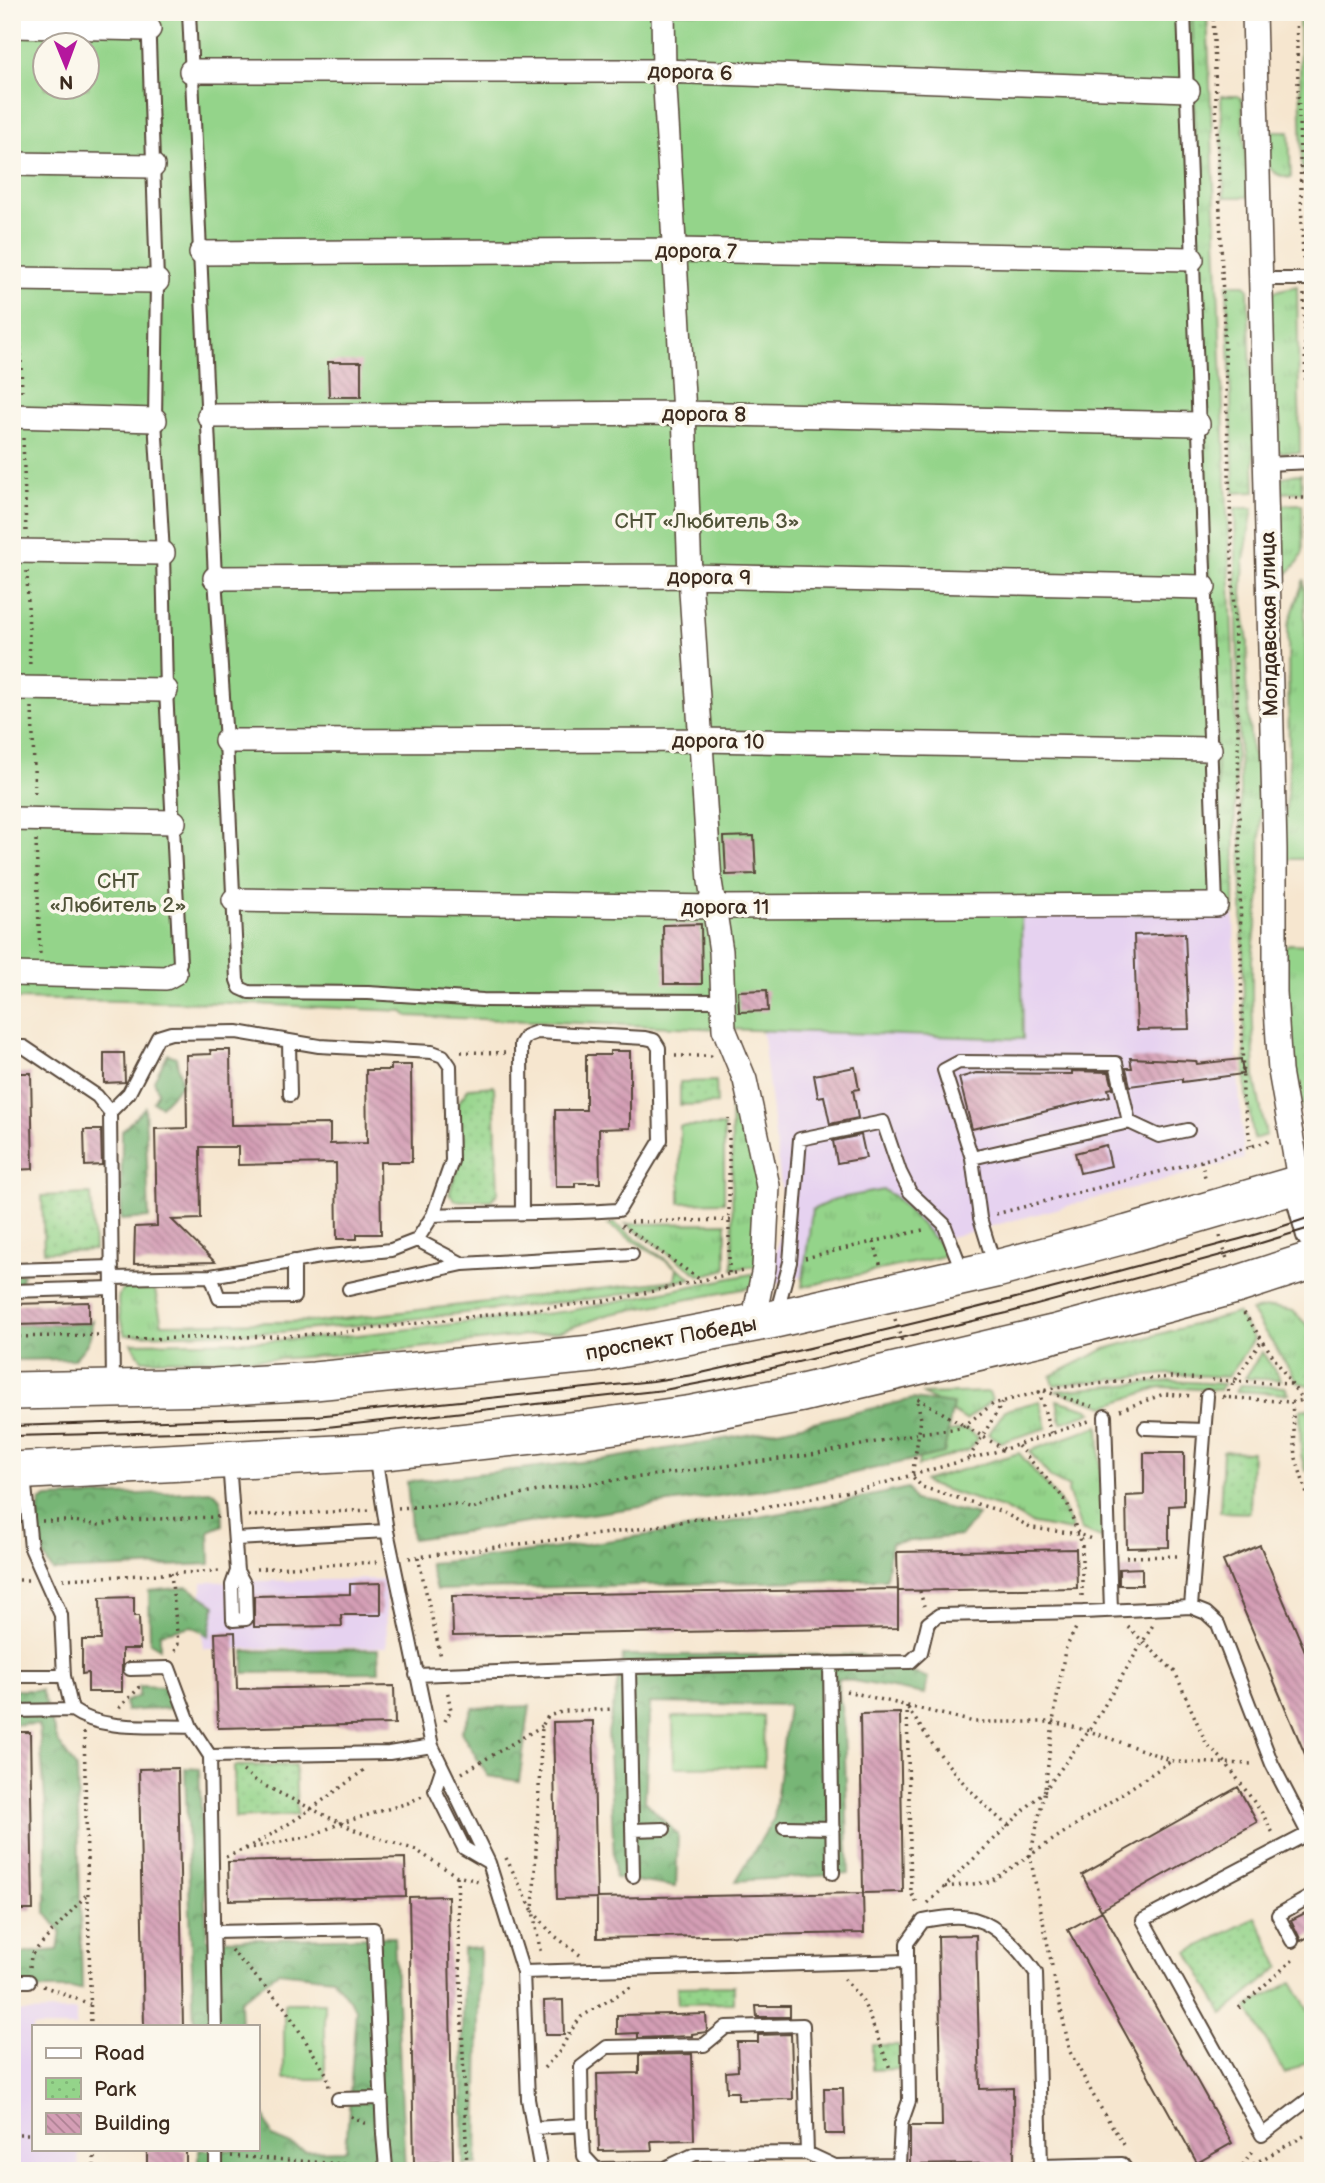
<svg xmlns="http://www.w3.org/2000/svg" width="1325" height="2183" font-family="'Balsamiq Sans',sans-serif">
<style>
.built{fill:#e6d2f0}
.grass{fill:url(#grass-tufts);stroke:#687f54;stroke-width:2}
.forest{fill:url(#forest-crowns);stroke:#59704a;stroke-width:2}
.park{fill:url(#park-dots);stroke:#687f54;stroke-width:2}
.garden{fill:#94d48a;stroke:#687f54;stroke-width:2;fill-rule:evenodd}
.building{fill:url(#building-back-hatch)}
.lines{fill:none;stroke-linecap:round;stroke-linejoin:round}
.lane-casing{stroke:#574639;stroke-width:16}
.street-casing{stroke:#574639;stroke-width:26}
.secondary-casing{stroke:#574639;stroke-width:37}
.primary-casing{stroke:#574639;stroke-width:40}
.path{stroke:#574639;stroke-width:3.5;stroke-dasharray:2 5;stroke-linecap:butt}
.lane{stroke:#fff;stroke-width:12}
.street{stroke:#fff;stroke-width:23}
.secondary{stroke:#fff;stroke-width:33}
.primary{stroke:#fff;stroke-width:37}
.tram{stroke:#3b2a1e;stroke-width:2}
.labels{text-anchor:middle;stroke-width:7;stroke-linejoin:round;paint-order:stroke}
.street-label{font-size:21px;fill:#3b2a1e;stroke:#fbf7ec}
.park-label{font-size:21px;fill:#515439;stroke:#fbf7ec}
</style>
<defs>
<pattern id="grass-tufts" width="24" height="20" patternUnits="userSpaceOnUse" patternTransform="scale(1.75)"><rect width="24" height="20" fill="#94d48a"/><path d="M3 7l-1-3M5 7V3M7 7l1-3M15 17l-1-3M17 17v-4M19 17l1-3" fill="none" stroke="#80b677"/></pattern>
<pattern id="forest-crowns" width="20" height="18" patternUnits="userSpaceOnUse" patternTransform="scale(1.75)"><rect width="20" height="18" fill="#77b676"/><path d="M2 6a3 3 0 1 1 6 0M12 15a3 3 0 1 1 6 0" fill="none" stroke="#639460"/></pattern>
<pattern id="park-dots" width="8" height="8" patternUnits="userSpaceOnUse" patternTransform="scale(1.75)"><rect width="8" height="8" fill="#94d48a"/><path d="M2 2h.1M6 6h.1" fill="none" stroke="#80b677" stroke-width="1.8" stroke-linecap="round"/></pattern>
<pattern id="building-back-hatch" width="6" height="6" patternUnits="userSpaceOnUse" patternTransform="scale(1.75)"><rect width="6" height="6" fill="#d49eb5"/><path d="M-1 5l2 2M0 0l6 6M5-1l2 2" fill="none" stroke="#ad8193"/></pattern>
</defs>
<rect width="100%" height="100%" fill="#fbf7ec"/>
<filter id="ink" filterUnits="userSpaceOnUse"><feTurbulence type="fractalNoise" baseFrequency=".0143" numOctaves="2"/><feDisplacementMap in="SourceGraphic" scale="14" xChannelSelector="R" yChannelSelector="G"/><feConvolveMatrix kernelMatrix="1 2 1 2 8 2 1 2 1" color-interpolation-filters="sRGB"/></filter>
<filter id="wash" filterUnits="userSpaceOnUse"><feTurbulence type="fractalNoise" baseFrequency=".00686" numOctaves="4" result="noise"/><feDisplacementMap in="SourceGraphic" scale="28" xChannelSelector="R" yChannelSelector="G"/><feGaussianBlur stdDeviation="1.57" result="paint"/><feColorMatrix in="noise" values="0 0 0 0 0 0 0 0 0 0 0 0 0 0 0 0 0 1.4 0 .05"/><feComposite in="paint" operator="in"/></filter>
<g filter="url(#wash)">
<rect width="100%" height="100%" fill="#f6e6cf"/>
<path class="built" d="M1021,913L1234,914L1237,1059L1244,1159L770,1285L784,1210L762,1030L1023,1039Z
M386,1579L387,1647L203,1649L202,1582Z
M76,2011V2027H33V2150H78L79,2171H12V2012Z"/>
<path class="grass" d="M1192,12H1207L1236,731L1234,914H1223L1203,430Z
M1299,12H1313V160L1308,161L1302,171Z
M1221,96H1238L1242,99L1248,197H1224Z
M1265,131H1289L1291,178C1261,174 1266,155 1265,131Z
M1227,284H1244L1248,288L1255,492L1234,493Z
M1297,286L1300,453L1282,452L1275,449L1270,299L1275,291Z
M1313,329V452H1311L1310,348Z
M1301,474L1302,492L1275,493C1276,476 1287,475 1301,474Z
M1302,504L1303,552L1299,561L1277,585V505Z
M1235,508H1253L1244,560L1242,594L1248,643L1246,681L1251,749L1260,776L1261,791L1260,895L1252,959V998L1255,1079L1266,1135L1254,1139L1246,1094L1245,1069Z
M1304,579L1311,859H1287L1284,850L1283,839L1289,774L1288,626Z
M1289,944L1313,945V1119L1306,1122C1293,1064 1286,1006 1285,946Z
M731,1071L737,1078L760,1191L756,1266L733,1269Z
M883,1190L894,1196L950,1255L802,1287L812,1210L835,1199Z
M614,1223L692,1278L613,1296L359,1325L280,1332L125,1335C122,1326 116,1305 119,1295C124,1282 144,1281 154,1286L162,1324L325,1321L675,1280L677,1268L608,1225Z
M726,1223V1269L701,1276L626,1224Z
M756,1273L754,1287L610,1314L558,1332L410,1349L277,1359L142,1360L131,1343L267,1341L358,1335L569,1311Z
M1272,1307L1293,1311L1313,1331V1387L1298,1382L1251,1311Z
M1237,1313L1254,1339L1228,1377L1168,1374L1054,1385L1051,1376L1105,1349Z
M1262,1352L1281,1380L1245,1378Z
M1170,1381L1224,1384L1219,1390L1160,1387L1106,1406L1055,1391Z
M1240,1385L1285,1387L1289,1394L1236,1391Z
M989,1392L992,1400L966,1420L923,1394Z
M1057,1400L1088,1409L1092,1412L1061,1423Z
M1040,1401L1047,1428L1001,1442L989,1434L1005,1410Z
M1313,1408V1468L1305,1470L1301,1454L1300,1410Z
M1099,1426L1103,1539L1081,1530L1068,1491L1069,1487L1051,1478L1029,1451Z
M966,1429L978,1437L969,1450L918,1466L922,1437Z
M1019,1453L1059,1500L1072,1528L1071,1531L1033,1524L1002,1508L927,1484L924,1481Z"/>
<path class="forest" d="M168,1054L176,1057L182,1084L161,1106L153,1102L158,1092L154,1080Z
M145,1107L149,1218L121,1220L122,1131Z
M12,1274H23L14,1304L15,1325L89,1323L92,1320C92,1339 87,1346 74,1359L12,1360Z
M913,1399L953,1404L944,1453L805,1484L412,1539L407,1482L607,1459L788,1428Z
M908,1488L914,1501L978,1515L961,1536L891,1543L886,1579L436,1590L429,1563C484,1559 539,1551 593,1543C699,1528 804,1511 908,1488Z
M211,1491C225,1497 222,1512 223,1525L209,1531L210,1564L53,1571C39,1554 35,1523 40,1502L47,1498Z
M188,1587L215,1605L209,1636L192,1626L160,1633V1648L150,1642L149,1591Z
M378,1649L379,1672L244,1673V1651Z
M623,1655H861L928,1678L925,1694L837,1678L844,1728L849,1874L736,1881L774,1818L788,1705L650,1703L645,1801L678,1835L676,1887L615,1878L608,1733Z
M139,1686L165,1687L172,1708L126,1711L125,1702L139,1696Z
M12,1690H41L58,1742L77,1769L82,1989H12V1954L58,1950L61,1931L46,1913V1812L39,1725L12,1724Z
M530,1706L519,1781L488,1776L461,1732L473,1708Z
M185,1768L199,1769L207,1940L394,1937L405,2171H199V2150H257V2092L272,2137L305,2151L346,2150L356,2009L332,1978L278,1972L240,2001L241,2027H194Z
M480,1948L477,2164L463,2165V1949Z"/>
<path class="park" d="M716,1081L717,1104L680,1105V1082Z
M494,1086L498,1193L491,1200L456,1201L449,1194L461,1159L458,1103L469,1088Z
M91,1194L94,1250L44,1252L42,1196Z
M1223,1451L1252,1452L1250,1513L1220,1512Z
M295,1765L297,1815L235,1818L234,1766Z
M1256,1917L1280,1967L1223,2014L1188,1952Z
M734,1986V2003L678,2004L677,1987Z
M872,2045H899V2069L872,2070Z"/>
<path class="garden" d="M12,12H1192L1203,430L1223,914L1021,913L1023,1039L724,1029L408,1016L402,1011L228,1003L12,999ZM46,46H88V88H46Z
M680,1126H724V1202L680,1203Z
M763,1716L764,1766L674,1767L673,1717Z
M1292,1982L1313,2018V2059L1285,2074L1247,2007Z
M284,2003H325V2079H284Z"/>
<g id="blocks">
<path class="building" d="M328,362H361V397H329Z
M754,836L756,874L726,875L724,837Z
M701,924L702,984H664L663,925Z
M1185,933L1189,1029L1137,1030L1134,935Z
M767,990L768,1011L739,1012L738,991Z
M210,1050H230L231,1125L330,1124V1144L367,1143L366,1070H391V1065H411L412,1162H380L381,1234H357V1239H337L336,1163L238,1165V1147H200L201,1219L172,1220L215,1262L134,1264L135,1227L157,1226L155,1129L187,1128L186,1055L211,1054Z
M610,1051H630V1128L599,1129L600,1183H575V1187H556L555,1110H586V1055H610Z
M104,1053H124L125,1082L104,1083Z
M1130,1058L1196,1061L1197,1064L1241,1059L1243,1074L1182,1082V1079L1130,1086L1126,1068H1132Z
M855,1067L859,1089L853,1090L858,1118L830,1124L824,1096L818,1097L814,1075Z
M1072,1071L1109,1072L1113,1088L1108,1089L1110,1096L972,1129L959,1078L976,1073L1072,1074Z
M12,1073H31L33,1169L12,1170Z
M84,1130H101L102,1165L85,1166Z
M861,1135L866,1158L837,1163L833,1141Z
M1106,1145L1111,1166L1080,1173L1075,1153Z
M89,1302V1323L15,1325L14,1304Z
M1144,1453H1184V1505L1169,1506V1547L1127,1548L1126,1496L1144,1495Z
M1260,1545L1313,1670V1773L1223,1561Z
M1076,1549L1077,1588L898,1591V1628L453,1636L452,1596L898,1589L897,1552Z
M1142,1568V1585H1119V1569Z
M381,1583V1615H341L342,1626L254,1627V1596L350,1594V1584Z
M134,1597V1616H139L140,1649H122V1692H88V1673L82,1674V1640H101L100,1598Z
M235,1632L237,1689L394,1686L395,1724L218,1728L215,1633Z
M900,1713L903,1892L863,1893L860,1714Z
M593,1721L597,1898L557,1899L553,1722Z
M12,1732H30L33,1910H12Z
M178,1768L183,2027H144L139,1769Z
M1238,1787L1257,1822L1101,1910L1082,1875Z
M405,1858L406,1896L229,1900L228,1862Z
M863,1893L864,1933L597,1938V1898Z
M448,1896L453,2162L414,2163L409,1897Z
M1102,1911L1232,2143L1197,2163L1068,1930Z
M1307,1912L1313,1922V1934L1301,1941L1291,1920Z
M976,1935L980,2089L1013,2088L1014,2163L910,2165V2126H942L938,1936Z
M563,2000L564,2035H545L544,2001Z
M756,2006H790V2017H757Z
M674,2014V2015L706,2014L707,2032L692,2034V2036L638,2038V2033L617,2034V2015Z
M791,2034L793,2099L738,2100V2092H727L726,2072L738,2071L737,2042H758V2035Z
M692,2054L694,2140L651,2141L652,2150L599,2151L597,2074L639,2073V2055Z
M824,2088H843L844,2134H825Z
M147,2150H186V2171H147Z"/>
</g>
</g>
<g filter="url(#ink)">
<use href="#blocks" fill-opacity="0" stroke="#574639" stroke-width="2"/>
<g class="lines">
<defs>
<path id="lane" d="M148,12L157,281L155,420L163,553L166,690L180,963L175,973
M189,12L215,578L226,741L237,980L240,988L249,992L368,993L483,1000L724,1001
M1184,12L1216,905
M1261,279H1313
M1265,464L1313,462
M289,1041L290,1095
M12,1047H24L97,1096L110,1112
M972,1158L944,1070L959,1062L1116,1063L1129,1122
M417,1240L463,1264
M995,1267L980,1218L972,1158L1129,1122L1159,1136L1188,1130
M12,1270L112,1267
M211,1276L219,1298L294,1297V1261
M112,1278L211,1276L320,1257L391,1250L417,1240L433,1215C495,1213 558,1214 619,1210L661,1140L659,1057V1048L654,1040L645,1038L537,1032L526,1036L521,1044L522,1213
M349,1289L463,1264L632,1254
M12,1291L112,1288
M776,1315L790,1262L800,1139L883,1122L900,1172L910,1192L944,1224L963,1273
M113,1386L110,1112L129,1093L158,1037L171,1033L237,1032L319,1046L432,1052L443,1056L450,1066L452,1161L433,1215
M1105,1416L1111,1611
M1145,1428L1204,1430
M375,1455L387,1531L432,1746L489,1863L523,1972L528,2099L541,2171
M229,1462L237,1571L245,1585L246,1619L233,1620L232,1585L237,1571
M24,1475L31,1548L61,1615L64,1676L72,1710C103,1732 153,1725 191,1727L210,1756L389,1753L432,1746
M236,1539L387,1531
M1191,1607L1207,1396
M830,1663L833,1873
M629,1667L633,1876
M130,1669L169,1668L191,1727
M416,1675L629,1667L910,1662L921,1652L928,1623L939,1615L1083,1612L1191,1607L1206,1613L1218,1624L1272,1764L1313,1843
M12,1676H64
M12,1711L72,1710
M210,1756L215,2027
M442,1769L435,1790L464,1848L488,1862
M784,1827L833,1828
M632,1830L664,1829
M1313,1831L1143,1920L1262,2135L1313,2096
M214,1932L374,1929L383,2134L386,2168L389,2171
M1292,1941L1278,1915L1313,1895
M907,1961V1943L923,1921C939,1918 958,1914 974,1919C1000,1926 1021,1952 1036,1973L1041,2166
M523,1972L907,1961L909,2101L901,2124L899,2165L902,2171
M12,1981H29
M338,2099L382,2098
M582,2125L581,2067L607,2047L704,2045L726,2027L803,2025L807,2153
M535,2128L582,2125L584,2156L596,2169L665,2168L695,2154L807,2153L835,2166L899,2165
M216,2150V2171
M1029,2171L1041,2166L1122,2164L1127,2171"/>
<path id="street" d="M663,12L664,71L684,413L690,576L710,881L721,951L724,1029L745,1080L768,1186L764,1268L753,1323
M1254,12L1275,849V992L1280,1071L1300,1185
M12,26L149,29
M191,71H664L1188,90
M12,164L153,166
M201,253L675,250L1192,259
M12,279L157,281
M12,416L155,420
M209,416L684,413L1198,424
M12,551L163,553
M215,578L690,576L1204,587
M12,688L166,690
M226,741L701,740L1210,749
M12,819L174,822
M234,900L715,907L1216,905
M12,974L166,978L175,973"/>
<path id="secondary" d="M1300,1185L1313,1233"/>
<path id="primary" d="M12,1391L214,1387L314,1381L592,1354L775,1319L996,1269L1128,1234L1313,1180
M12,1471L375,1452L579,1430L693,1414L802,1393L1053,1334L1236,1285L1313,1260"/>
</defs>
<use href="#lane" class="lane-casing"/>
<use href="#street" class="street-casing"/>
<use href="#secondary" class="secondary-casing"/>
<use href="#primary" class="primary-casing"/>
<path class="path" d="M1213,12L1238,731L1243,1098L1251,1146
M1296,12L1303,262
M12,104L14,144
M1300,181L1309,164H1313
M15,186L17,259
M1304,294L1307,448
M19,298L22,395
M23,438L26,532
M1307,476L1313,695
M1288,498H1307
M27,571L30,668
M32,707L35,798
M36,840L40,955
M461,1052L505,1053
M675,1056H711L713,1057
M1201,1161L1206,1181
M996,1214L1201,1161L1273,1140
M631,1222L731,1220
M622,1225L702,1281
M1220,1236L1227,1259
M874,1242L881,1267
M805,1258L927,1229
M729,1273V1118
M1244,1313L1303,1401
M895,1319L902,1342
M12,1337L98,1335
M129,1339L285,1336L343,1332L613,1300L743,1271
M1212,1380L1291,1384
M1039,1391L1051,1434
M1044,1391L1094,1407
M1222,1397L1292,1402L1313,1399
M1224,1397L1262,1340
M1292,1402L1296,1458L1313,1514
M1120,1410L1164,1394L1193,1396
M1018,1446L1067,1502L1078,1534L1094,1540
M1004,1449L917,1398L921,1419L912,1476L922,1487L1000,1511L1032,1528L1078,1534L1082,1543V1597
M969,1458L1003,1402
M398,1508L456,1504L473,1509L492,1501L547,1489L818,1454L919,1433L961,1428L993,1404L1054,1388L1170,1377L1204,1379
M248,1516L370,1510
M42,1521H73L100,1525L126,1520L219,1517
M418,1557L441,1657
M1126,1557L1178,1556
M409,1558L633,1530L738,1512L866,1488L1005,1449L1089,1421
M256,1569L377,1562
M171,1573L178,1643L174,1654
M63,1579L220,1571
M12,1580H28
M920,1591L924,1606
M1128,1627L1175,1672L1206,1743L1226,1763L1262,1813L1274,1835
M846,1691L974,1722H1053L1089,1731L1176,1762L1255,1764
M907,1706L911,1893L918,1905
M119,1708L141,1686
M908,1708C938,1755 965,1789 1008,1826
M445,1721L451,1710L447,1689
M84,1732L91,2027
M243,1771L259,1783L359,1832L416,1850L457,1876L479,1881
M462,1773L542,1726
M246,1849L311,1836L341,1823L408,1803L422,1796
M226,1857C276,1837 321,1802 364,1770
M506,1858L533,1911L541,1955
M457,1876L467,2171
M945,1887L990,1882L1171,1761
M928,1903L1045,1790L1089,1731L1153,1625
M231,1950L285,2008L327,2075L329,2087
M580,1955L552,1934L533,1911L542,1726L548,1716L565,1711L614,1709
M1052,1966L1030,1856L1045,1790L1053,1722L1065,1650L1076,1628
M30,1967L31,1955L88,1893
M1054,1977L1070,2052L1097,2102L1126,2148
M844,1979L863,2001L891,2071
M43,1986L90,2004
M1239,2008L1296,1957
M544,2068L560,2051L570,2032L581,2017L631,1987
M351,2116L366,2124
M12,2134H33
M94,2150V2171
M231,2156L370,2166
M1239,2171L1253,2149
M1241,2171L1313,2131"/>
<use href="#lane" class="lane"/>
<use href="#street" class="street"/>
<use href="#secondary" class="secondary"/>
<use href="#primary" class="primary"/>
<path class="tram" d="M12,1426L316,1416L653,1381L693,1375C840,1341 988,1307 1133,1267C1193,1251 1255,1237 1313,1216
M12,1436L309,1429L664,1390L738,1376L1007,1313L1225,1254L1313,1227"/>
</g>
</g>
<g class="labels">
<g class="street-label">
<text transform="translate(690 72) rotate(2)" y="7">дорога 6</text>
<text transform="translate(696 251) rotate(1)" y="7">дорога 7</text>
<text transform="translate(704 414) rotate(1)" y="7">дорога 8</text>
<text transform="translate(709 577) rotate(1)" y="7">дорога 9</text>
<text transform="translate(1269 624) rotate(-91)" y="7">Молдавская улица</text>
<text transform="translate(718 741) rotate(1)" y="7">дорога 10</text>
<text x="725" y="914">дорога 11</text>
<text transform="translate(671 1338) rotate(-10)" y="7">проспект Победы</text>
</g>
<g class="park-label">
<text x="707" y="528">СНТ «Любитель 3»</text>
<text x="118" y="888">СНТ<tspan x="118" dy="24">«Любитель 2»</tspan></text>
</g>
</g>
<rect width="1325" height="2183" fill="none" stroke="#fbf7ec" stroke-width="42"/>
<rect x="32" y="2025" width="228" height="126" fill="#fbf7ec" stroke="#aea59a" stroke-width="2"/>
<rect x="46" y="2048" width="35" height="10" fill="#ffffff" stroke="#aea59a" stroke-width="2"/>
<text x="94" y="2060" font-size="21" fill="#3b2a1e">Road</text>
<rect x="46" y="2078" width="35" height="21" fill="url(#park-dots)" stroke="#aea59a" stroke-width="2"/>
<text x="94" y="2096" font-size="21" fill="#3b2a1e">Park</text>
<rect x="46" y="2113" width="35" height="21" fill="url(#building-back-hatch)" stroke="#aea59a" stroke-width="2"/>
<text x="94" y="2130" font-size="21" fill="#3b2a1e">Building</text>
<g transform="translate(66 66) rotate(179)"><circle r="33" fill="#fbf7ec" stroke="#aea59a" stroke-width="2"/>
<path d="M0-5L12 26L0 18L-12 26Z" fill="#b5179e"/>
<text y="-10" font-size="19" font-weight="bold" text-anchor="middle" fill="#3b2a1e">N</text>
</g>
</svg>
